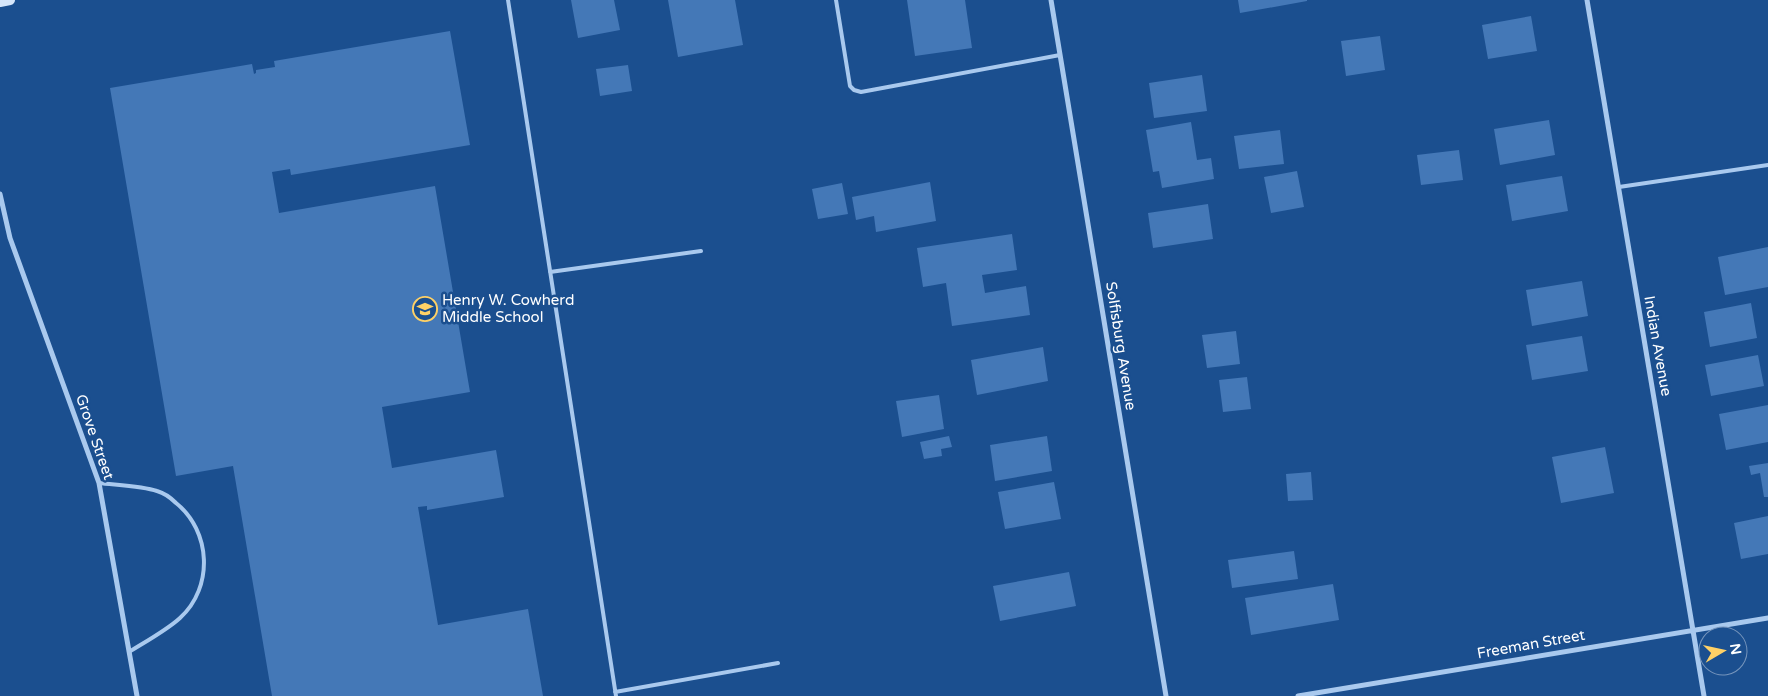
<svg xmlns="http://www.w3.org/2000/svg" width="1768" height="696" font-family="'Varela Round',sans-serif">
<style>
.building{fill:#4478b7}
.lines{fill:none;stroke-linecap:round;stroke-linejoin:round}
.lane{stroke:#a9c9ee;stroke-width:4}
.street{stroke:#a9c9ee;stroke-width:5}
.secondary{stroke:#d6e6fa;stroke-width:10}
.labels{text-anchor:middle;stroke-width:5;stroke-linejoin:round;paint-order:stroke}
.poi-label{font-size:15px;fill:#fff;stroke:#1b4f8f;text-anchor:start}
.street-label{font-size:15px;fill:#fff;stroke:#1b4f8f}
</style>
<rect width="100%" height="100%" fill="#1b4f8f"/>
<path class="building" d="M571,0H614L620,30L578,38Z
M668,0H735L743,45L678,57Z
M907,0H965L972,48L915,56Z
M1238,0H1307V1L1240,13Z
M1531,16L1537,51L1488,59L1482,25Z
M450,31L470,145L291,175L290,169L272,172L279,213L435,186L470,392L382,407L392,468L496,450L504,497L427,510V506L418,507L438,625L528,609L543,696H272L233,466L176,476L110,88L252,64L254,74L256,73V70L275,67L274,61Z
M1380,36L1385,70L1346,76L1341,41Z
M628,65L632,91L600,96L596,69Z
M1202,75L1207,111L1154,118L1149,83Z
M1549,120L1555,155L1500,165L1494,129Z
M1191,122L1197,160L1211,158L1214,179L1162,188L1159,171L1153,172L1146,130Z
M1280,130L1284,164L1239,169L1234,136Z
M1459,150L1463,180L1421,185L1417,155Z
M1297,171L1304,207L1271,213L1264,177Z
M1562,176L1568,211L1512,221L1506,185Z
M930,182L936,221L876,232L874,216L856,220L852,197Z
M842,183L848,214L818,219L812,189Z
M1208,204L1213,239L1153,248L1148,213Z
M1012,234L1017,270L982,275L985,293L1026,286L1030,315L952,326L946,283L923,287L917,248Z
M1768,247V287L1725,295L1718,257Z
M1582,281L1588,316L1532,326L1526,290Z
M1751,303L1757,338L1710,347L1704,312Z
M1236,331L1240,364L1207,368L1202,335Z
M1582,336L1588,371L1532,380L1526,345Z
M1043,347L1048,381L977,395L971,360Z
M1758,355L1764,386L1711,396L1705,365Z
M1247,377L1251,409L1223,412L1219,380Z
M939,395L944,429L902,437L896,401Z
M1768,405V442L1726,450L1719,414Z
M949,436L952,447L941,449L942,456L924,459L920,442Z
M1047,436L1052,471L995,481L990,445Z
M1605,447L1614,493L1561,503L1552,457Z
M1768,463V497H1764L1760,473L1751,475L1749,466Z
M1311,472L1313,500L1288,501L1286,474Z
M1054,482L1061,519L1005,529L998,492Z
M1768,516V554L1741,559L1734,523Z
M1294,551L1298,579L1232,588L1228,560Z
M1069,572L1076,606L1000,621L993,586Z
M1333,584L1339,620L1251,635L1245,598Z"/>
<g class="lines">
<path class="lane" d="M508,0L616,696
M836,0L850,86L854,90L861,92L1060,55
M1619,187L1768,165
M550,272L701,251
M99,483C115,485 142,486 157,491C164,493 171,498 176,503C211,531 214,587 180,618C167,630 145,642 129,652
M615,692L778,663"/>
<path class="street" d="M1051,0L1166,696
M1587,0L1704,696
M0,194L10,238L99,483L137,696
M1298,696L1768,618"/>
<path class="secondary" d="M0,2L10,0"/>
</g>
<defs>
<symbol id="school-ring" viewBox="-11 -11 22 22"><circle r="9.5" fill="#1b4f8f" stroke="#ffd166" stroke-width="1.5"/><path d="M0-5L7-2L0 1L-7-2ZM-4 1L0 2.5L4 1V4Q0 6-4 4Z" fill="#ffd166"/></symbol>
</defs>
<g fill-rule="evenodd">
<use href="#school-ring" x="411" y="295" width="28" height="28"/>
</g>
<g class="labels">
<g class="poi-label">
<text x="442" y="305">Henry W. Cowherd<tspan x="442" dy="17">Middle School</tspan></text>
</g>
<g class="street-label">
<text transform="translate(1121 346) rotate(81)" y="5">Solfisburg Avenue</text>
<text transform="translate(1658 346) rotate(80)" y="5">Indian Avenue</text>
<text transform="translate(95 437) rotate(71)" y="5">Grove Street</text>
<text transform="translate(1531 644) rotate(-10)" y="5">Freeman Street</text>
</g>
</g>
<g transform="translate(1723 651) rotate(81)"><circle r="24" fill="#1b4f8f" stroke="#7695bc"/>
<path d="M0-4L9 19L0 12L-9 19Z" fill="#ffd166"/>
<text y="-8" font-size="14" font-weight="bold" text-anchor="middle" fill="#ffffff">N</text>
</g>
</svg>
